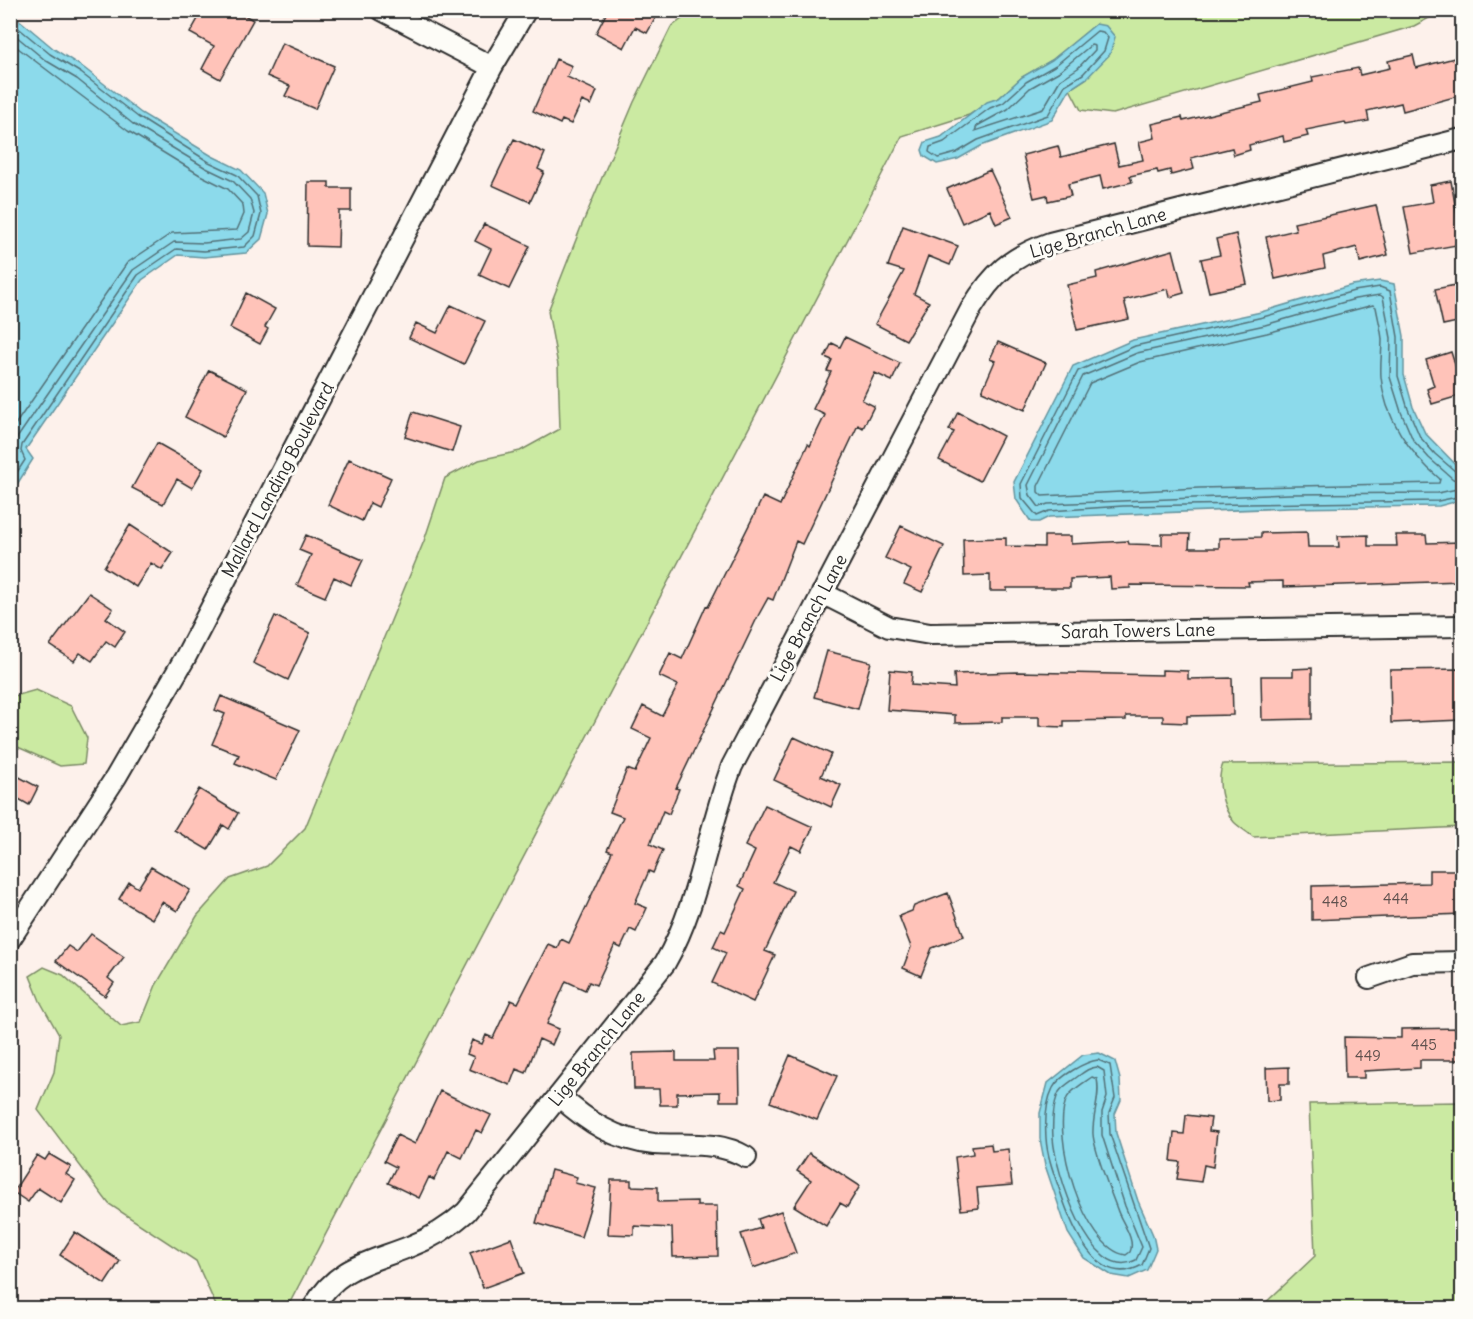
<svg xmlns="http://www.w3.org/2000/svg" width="1473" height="1319" font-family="Delius,sans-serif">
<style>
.green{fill:#cbeaa2;stroke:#7b8a66;stroke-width:1.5}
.water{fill:#8cdaeb;stroke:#65949e;stroke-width:1.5}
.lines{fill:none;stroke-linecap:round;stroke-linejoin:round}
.shore{stroke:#527178;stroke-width:1.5}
.building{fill:#ffc3b9;stroke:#2b2b2b;stroke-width:1.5}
.street-casing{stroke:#2b2b2b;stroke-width:24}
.street{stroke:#fdfcf7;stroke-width:20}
.labels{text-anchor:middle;stroke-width:6;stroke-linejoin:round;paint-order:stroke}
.number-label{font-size:15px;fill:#60514e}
.street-label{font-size:18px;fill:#2b2b2b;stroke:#fdfcf7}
</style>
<rect width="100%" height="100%" fill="#fdf1eb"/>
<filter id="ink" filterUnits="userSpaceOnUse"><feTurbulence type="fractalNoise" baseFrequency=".0167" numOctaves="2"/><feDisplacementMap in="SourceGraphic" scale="12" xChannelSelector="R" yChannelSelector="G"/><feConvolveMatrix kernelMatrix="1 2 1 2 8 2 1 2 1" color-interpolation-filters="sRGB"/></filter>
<g filter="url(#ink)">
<path class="green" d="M693,11H1442L1414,26L1113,114L1081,110L1070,89L1087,78L1096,24L1052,60L1022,77L999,98L987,103L969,115L902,136L287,1308H217L196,1261L109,1204L38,1110L54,1072L59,1035L40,1001L30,976L44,967L63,975L121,1026L141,1022L156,985L197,916L230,879L267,866L305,828L424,541L445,478L479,460L520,451L560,429L558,365L548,311L581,227L634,102L671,27Z
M36,690L71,706L87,738L84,764L60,766L11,744V697Z
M1462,762V827L1253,837C1247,832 1239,827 1234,822C1222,808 1216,780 1223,764Z
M1462,1102V1308H1260L1315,1256L1309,1104Z"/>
<path class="water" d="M11,13L54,49L84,68L141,113L212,156L241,170L263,193L268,214L261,239L246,253L204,257L178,255L142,280L26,449L33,459L11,494Z
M1096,24L1106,26L1115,37L1110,54L1087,78L1070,89L1052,120L981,146L958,159L937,164L924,156L922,150L925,142L941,137L987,102L999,98L1022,77L1052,60Z
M1380,281L1394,284L1404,336V375L1413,407L1425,433L1462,471V500L1439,506L1289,508L1049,517L1039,522H1031L1016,499L1014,482L1073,366L1133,340L1261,312L1352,285Z
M1099,1053L1115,1061L1120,1079L1121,1100L1115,1114L1116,1133L1138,1201L1153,1235L1156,1249L1147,1270L1129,1278L1111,1275L1084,1258L1068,1233L1045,1165L1040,1139V1113L1048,1083L1083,1055Z"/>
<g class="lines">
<path class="shore" d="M10,21L50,54L81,73L138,117L209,162L237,175L257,196L261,214L255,236L244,247L204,251L176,249L138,275L22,445L21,451L25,460L10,483
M10,31L45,60L77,79L133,124L206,168L233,181L250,199L254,213L249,232L241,239L204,243L174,242L133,270L15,441L13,450L16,460L10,469
M1097,31L1103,32L1108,38L1104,51L1083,74L1065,85L1048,115L978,140L956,153L938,158L929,152L930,147L944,142L990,108L1003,103L1026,82L1056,65Z
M10,42L128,131L200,175L228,189L243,205L244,214L237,230L172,233L127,263L10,432
M1091,45L1095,46V50L1078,68L1060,80L1043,109L975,131L977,126L1008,109L1030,88L1060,71Z
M1373,305L1376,307C1378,318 1381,329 1382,339C1382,352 1380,364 1381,377C1384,417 1410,454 1440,479L1439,483L1199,488L1042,496L1038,492V486L1090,383L1140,362L1267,333Z
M1462,474L1456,472L1435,454L1420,437L1408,409L1398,376V337L1390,291L1380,287L1354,291L1263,317L1135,346L1078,371L1021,484L1022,498L1037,516L1049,511L1123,506L1438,501L1462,496
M1462,481L1453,479L1429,458L1413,440L1401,412L1390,377L1391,338L1383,297L1380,295L1355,299L1265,325L1137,353L1083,376L1028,485L1030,495L1039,507L1048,504L1289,494L1438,493L1462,488
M1098,1060L1110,1065L1115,1098L1109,1113L1110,1134L1149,1248L1142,1265C1096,1291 1071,1224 1060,1191C1054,1174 1047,1156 1046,1138C1045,1123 1046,1102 1053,1088C1058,1077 1086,1061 1098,1060Z
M1097,1067L1104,1071L1107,1097L1102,1112V1135L1125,1206L1142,1247L1136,1260C1090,1285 1055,1169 1053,1138C1052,1124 1053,1104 1059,1092C1063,1086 1072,1081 1077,1077C1084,1072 1088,1068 1097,1067Z
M1092,1077L1097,1079C1101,1097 1092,1115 1093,1134C1094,1149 1111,1194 1117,1209C1121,1222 1136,1239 1130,1252L1126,1255C1083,1249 1050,1133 1067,1098C1071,1090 1085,1082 1092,1077Z"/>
</g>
<path class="building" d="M203,10H236L253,20L220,79L202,69L214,46L190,33Z
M608,10H660L647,33L635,27L624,48L596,33Z
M282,43L334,66L315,109L285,96L290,86L267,76Z
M1413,55L1416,68L1462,56V95L1403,111L1401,103L1367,111L1369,121L1346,125L1345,122L1306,130L1308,136L1284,142L1283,136L1249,145L1250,150L1234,155L1232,148L1191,158L1194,169L1171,175L1170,170L1158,173L1157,170L1130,176L1132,182L1103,189L1100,176L1068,184L1071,196L1048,201L1047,195L1034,198L1023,155L1058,146L1061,157L1114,144L1119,165L1143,160L1139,142L1155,138L1152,124L1182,117L1183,121L1262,102L1260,95L1313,82L1312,77L1358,68L1360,75L1390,68L1388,61Z
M556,59L572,66L567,77L597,91L591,105L582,101L571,124L562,120L560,124L533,111Z
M514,139L545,153L538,169L544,172L530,202L492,185Z
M990,170L1012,217L996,224L990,210L962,223L947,189Z
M1451,181L1462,244L1413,253L1404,207L1433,202L1430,185Z
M308,182H329V188H351V211H339L338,247L307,246Z
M1376,205L1388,255L1360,262L1357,247L1323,256L1325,268L1275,279L1266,237L1296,230L1294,223Z
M484,224L530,246L509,289L479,275L491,249L475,241Z
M903,226L958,246L950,265L928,256L914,294L929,302L906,340L875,324L904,271L888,266Z
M1236,234L1247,284L1209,292L1201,259L1220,255L1216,239Z
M1173,250L1184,293L1170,297L1168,289L1124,300L1129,319L1077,330L1067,285L1097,278L1096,272Z
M1461,284L1462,321L1443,325L1435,289Z
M246,293L275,309L265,327L268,329L260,344L230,328Z
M451,305L485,321L464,364L409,338L416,323L437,333Z
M845,337L900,363L892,381L875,373L862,400L874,406L863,428L858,425L802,544L796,541L773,600L768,598L758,616L676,788L679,789L669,814L663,811L650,844L663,850L653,873L649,871L635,903L647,908L636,932L630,929L621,948L615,945L596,985L589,982L585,990L566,981L547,1024L559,1029L552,1045L539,1039L526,1073L516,1069L510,1085L469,1069L474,1057L467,1054L472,1040L482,1044L486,1035L493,1038L511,1000L518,1003L548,944L557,948L561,939L569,943L612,852L607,850L623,817L610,812L627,769L635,772L651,738L632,729L643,706L662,716L678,685L659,676L670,653L682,659L706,606L708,607L763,497L780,505L808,444L810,446L825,415L813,409L831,372L827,371L832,360L825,357L832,343L840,347Z
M998,342L1046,363L1025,410L982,391L995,361L990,359Z
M1451,352L1458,374L1462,373V395L1432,404L1427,389L1434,386L1426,360Z
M209,370L247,389L223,437L185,417Z
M413,412L460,427L452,452L405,437Z
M958,412L1003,436L980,481L939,460L954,432L949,430Z
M157,443L203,469L192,488L177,479L163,504L132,488Z
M349,459L391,478L378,507L370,503L362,521L328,505Z
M130,525L173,553L162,570L151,563L136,587L104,567Z
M901,526L944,546L922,592L904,584L911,570L885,558Z
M1307,532L1308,547H1339L1338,536L1368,535V546H1397L1396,535H1426L1427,543L1462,542V581L1283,587V581L1248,582L1249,586L1130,585V588L1111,589L1110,577L1070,579V588H1007V591H990V575L964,576L963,539L1006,538V546L1044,547V536H1071V544L1128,541L1129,544L1162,545V534H1190L1189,548H1219V538L1261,537V533Z
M306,535L363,560L351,585L334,577L325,597L297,585L311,555L299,550Z
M89,593L113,609L106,618L125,632L115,647L106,641L92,661L80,653L74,661L50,645Z
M275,616L310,633L288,680L253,663Z
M827,651L871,662L858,709L814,697Z
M1312,668V719L1262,720L1261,676H1293V669Z
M1462,669V720L1391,723L1390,670Z
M890,670L912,672L911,685L955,688L954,674L1018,672L1162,675V670L1188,671V679L1232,678L1233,715L1187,716V723L1163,722V716H1126V720L1064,721V727L1039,726V717H1002V722L955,723V715L887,710Z
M221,696L300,730L276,780L235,763L239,755L212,744L225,714L215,710Z
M794,737L831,754L821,776L841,785L831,807L774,780Z
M10,772L38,787L29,805L10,794Z
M199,789L238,813L229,829L223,825L208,850L174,830Z
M765,805L813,827L801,851L791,846L773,882L793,891L765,951L775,955L753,1002L712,983L726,953L713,947L721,930L725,932L745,889L739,886L755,851L745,846Z
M151,867L190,890L177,911L162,902L152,919L119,899L129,882L138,888Z
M1429,870H1462V914L1312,920V886L1429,883Z
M948,893L964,936L932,948L921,976L903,968L911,947L899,916L912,911L914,906Z
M91,934L124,957L108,978L114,983L105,996L56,961L68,946L77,952Z
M1462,1028V1060H1420V1068L1364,1071V1078H1345L1344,1037L1401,1038V1029Z
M713,1051H739L740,1101H720V1092L677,1093V1105H660L659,1089H634L633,1053L676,1052V1061H714Z
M790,1055L837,1076L817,1120L770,1102Z
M1289,1067V1084H1280V1100L1267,1101L1266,1068Z
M440,1091L491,1115L482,1133L476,1130L462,1158L448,1151L434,1180L429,1177L419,1198L388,1183L396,1167L384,1161L397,1135L415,1144Z
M1186,1115L1211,1118L1209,1131L1217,1132L1213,1167L1204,1165L1201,1182L1177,1179L1180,1162L1171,1161L1174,1133L1184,1134Z
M991,1144L992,1151L1008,1149L1012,1185L977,1188L979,1208L961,1210L955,1157L973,1154L972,1146Z
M809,1153L860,1186L847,1207L840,1203L826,1226L794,1206L811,1180L797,1171Z
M49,1154L71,1167L66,1174L75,1180L61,1203L38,1188L28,1202L13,1192L37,1155L45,1160Z
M551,1170L577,1177L575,1183L596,1188L581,1237L536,1223Z
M611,1180H631V1186L658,1187V1202L697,1201V1206H717L718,1256L673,1257L672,1228L634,1226V1235L608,1234Z
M781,1211L796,1253L753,1268L741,1234L761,1228L758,1219Z
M75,1232L120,1261L105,1284L60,1255Z
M511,1238L524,1273L483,1288L470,1253Z"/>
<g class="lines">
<defs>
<path id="street" d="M382,10L492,67
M822,593L889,627L930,634L1462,626
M10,939L116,777L185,658L492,67L526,10
M1369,978L1412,963L1462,962
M560,1097C588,1122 615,1140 654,1144C686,1146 717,1140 746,1157
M313,1308C338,1265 370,1263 411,1246C432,1238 449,1227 466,1212L665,963C700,902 707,831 732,766L971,309C993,273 1011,257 1050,243L1462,139"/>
</defs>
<use href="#street" class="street-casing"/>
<use href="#street" class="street"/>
</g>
</g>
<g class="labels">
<g class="number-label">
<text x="1396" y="904">444</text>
<text x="1335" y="907">448</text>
<text x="1424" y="1050">445</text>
<text x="1368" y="1061">449</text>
</g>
<g class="street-label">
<text transform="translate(1098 233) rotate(-16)" y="6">Lige Branch Lane</text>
<text transform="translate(278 480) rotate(-62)" y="6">Mallard Landing Boulevard</text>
<text transform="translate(809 618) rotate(-62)" y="6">Lige Branch Lane</text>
<text transform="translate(1138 631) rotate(-1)" y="6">Sarah Towers Lane</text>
<text transform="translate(597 1049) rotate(-51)" y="6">Lige Branch Lane</text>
</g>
</g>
<rect width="1473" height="1319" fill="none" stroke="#fdfcf7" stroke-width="36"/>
<rect x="18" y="18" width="1437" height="1283" fill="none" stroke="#2b2b2b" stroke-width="2" filter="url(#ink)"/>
</svg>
